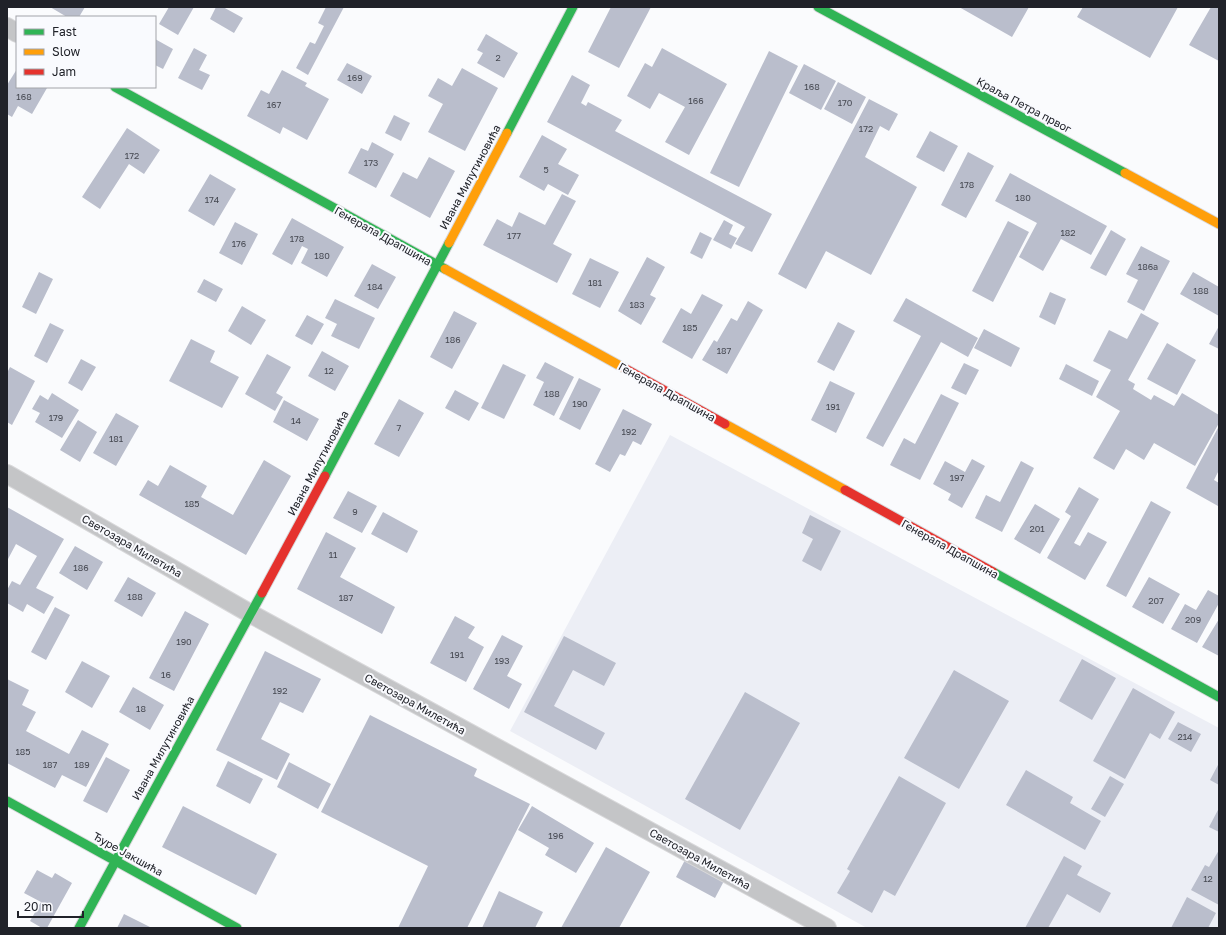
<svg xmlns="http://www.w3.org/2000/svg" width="1226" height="935" font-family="'Golos Text',sans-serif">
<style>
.built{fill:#eceef5}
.building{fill:#babecc}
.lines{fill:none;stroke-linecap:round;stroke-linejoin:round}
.street-casing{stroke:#d8d8da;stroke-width:20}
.fast-casing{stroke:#d8d8da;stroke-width:11}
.slow-casing{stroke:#d8d8da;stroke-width:11}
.jam-casing{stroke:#d8d8da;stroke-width:11}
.street{stroke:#c4c5c7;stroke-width:18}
.fast{stroke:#30b455;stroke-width:9}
.slow{stroke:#ff9f0a;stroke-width:9}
.jam{stroke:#e5322d;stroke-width:9}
.labels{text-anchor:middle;stroke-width:4;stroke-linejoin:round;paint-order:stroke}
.number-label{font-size:9px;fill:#464952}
.street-label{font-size:11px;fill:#202229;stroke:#f9fafe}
</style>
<rect width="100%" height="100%" fill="#fafbfd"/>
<path class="built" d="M670,435L1219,728V928H867L510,731Z"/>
<path class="building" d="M50,7H85L79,17H67Z
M169,7H194L178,35L159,24Z
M216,7H223L243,18L234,33L210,19Z
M326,7H344L308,75L296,68L310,42L315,44L324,26L318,23Z
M611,7H651L619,68L588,52Z
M959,7H1029L1012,37Z
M1083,7H1178L1150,58L1077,17Z
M1211,7H1219V61L1189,45Z
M486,34L518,53L504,78L477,63L483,53L477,50Z
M155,39L173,49L163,69L155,65Z
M194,48L207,55L199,70L210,75L202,90L178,78Z
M662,48L727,84L689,155L665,142L685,107L659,93L650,109L627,96L645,63L652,67Z
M769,51L798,66L739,187L710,173Z
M347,63L372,76L362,94L337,80Z
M804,64L836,81L821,110L789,93Z
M462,68L498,88L465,151L428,132L443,104L428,96L438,78L452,86Z
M17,69V87L47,88L32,114L18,106L12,117L7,114V85Z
M282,70L307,83L305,86L329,99L307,140L283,127L280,134L247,116L261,90L269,94Z
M572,75L590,85L581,103L586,106L588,102L622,120L615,131L772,214L752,252L735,244L745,227L547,122Z
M838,82L866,97L852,124L824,109Z
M869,99L898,114L889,131L880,126L865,157L917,187L871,275L826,251L806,289L778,274Z
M394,115L410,123L401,141L385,133Z
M127,128L160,150L144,174L129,164L100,209L82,197Z
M930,131L958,146L944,172L916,157Z
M542,135L567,149L558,164L579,175L568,195L548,184L544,191L519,177Z
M372,142L394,154L376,188L348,173L361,148L368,151Z
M968,152L994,166L966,218L941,205Z
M429,157L455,171L430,218L390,196L403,172L417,179Z
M1010,173L1107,226L1091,255L1061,239L1043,271L1019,257L1037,223L995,201Z
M210,174L236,189L214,226L188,211Z
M562,194L576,201L553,244L572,254L557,283L483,245L497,219L512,227L519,212L545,225Z
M292,218L344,247L327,277L301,263L308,249L302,246L292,265L272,254Z
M724,220L733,225L729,234L737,238L731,249L713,240Z
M1008,221L1029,232L993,302L972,291Z
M235,222L258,234L242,265L219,253Z
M1111,230L1126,239L1106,276L1090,268Z
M700,232L712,238L702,259L690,253Z
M1141,246L1170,261L1144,311L1127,302L1138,280L1126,274Z
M647,257L665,267L650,295L656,298L641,325L618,311Z
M590,258L619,272L600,308L572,294Z
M372,264L396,277L378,309L354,296Z
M39,272L53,279L36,314L22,307Z
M1193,272L1219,287V316L1180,294Z
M204,279L223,289L216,302L197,292Z
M1050,292L1066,299L1055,325L1039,317Z
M702,294L723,305L692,359L662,342L681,308L691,314Z
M906,298L978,338L968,357L941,342L883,447L866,438L921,336L893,321Z
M335,299L375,318L359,349L331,336L337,324L325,318Z
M748,301L763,310L727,374L702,360L714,340L717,342L731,318L737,321Z
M242,306L266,320L251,345L228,331Z
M454,311L477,323L452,369L430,357Z
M1141,313L1159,323L1128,380L1135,384L1133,389L1151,400L1154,395L1174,406L1182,393L1219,415V423L1195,466L1154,443L1144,460L1126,449L1114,470L1093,458L1120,411L1096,397L1111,370L1093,361L1109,330L1127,339Z
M307,315L324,324L312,345L295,336Z
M838,322L855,331L834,371L817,362Z
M50,323L64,330L47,363L34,356Z
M1219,326V349L1209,344Z
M984,329L1020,348L1011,367L974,348Z
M191,339L215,351L210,362L239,377L222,408L169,381Z
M1167,343L1196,360L1177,395L1147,379Z
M322,351L349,366L335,391L308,376Z
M267,354L291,367L276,393L283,397L275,411L245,394Z
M81,359L96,367L82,391L68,383Z
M545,362L574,377L554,416L533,405L544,382L536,378Z
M964,363L979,370L966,395L951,388Z
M503,364L526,375L504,419L481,408Z
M1066,364L1099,381L1092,396L1059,379Z
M10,367L35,381L12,425L7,422V373Z
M579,378L601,389L580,430L559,419Z
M830,381L855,393L836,433L811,420Z
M455,390L479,403L469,421L445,408Z
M52,393L79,410L62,438L35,422L40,413L32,409L40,395L48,400Z
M941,394L959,403L920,480L890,465L904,438L915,444Z
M399,399L424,413L399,457L374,444Z
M284,400L319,419L307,441L273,422Z
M623,409L652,424L641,445L633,441L625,456L620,454L610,472L595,464Z
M116,413L139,426L116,466L93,453Z
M78,420L97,432L80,462L60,450Z
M1219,426V470L1214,480L1219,483L1218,506L1186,488Z
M972,459L985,466L962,508L948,500L951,494L933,484L945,461L965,472Z
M264,460L291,476L246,555L139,495L148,480L158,486L170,465L207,486L201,497L233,515Z
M1021,461L1034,468L1002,532L975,518L986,495L1000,502Z
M1079,487L1099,499L1074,543L1080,546L1088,532L1107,542L1085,580L1047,558L1071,516L1065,512Z
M348,491L377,506L362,533L333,518Z
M1151,501L1171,512L1126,597L1106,586Z
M1035,504L1060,519L1040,554L1014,539Z
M7,507L64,539L36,588L54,597L44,614L27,604L23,612L7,603V590L12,581L20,585L37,556L16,544L7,561Z
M383,512L418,531L407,553L371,534Z
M810,515L841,531L821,571L802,561L813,539L802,533Z
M326,532L356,548L340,577L395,607L382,634L297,589Z
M75,546L103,562L87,590L59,573Z
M128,577L156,593L142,617L114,601Z
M1149,577L1180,594L1163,624L1132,607Z
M1208,590L1219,596V603L1197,643L1171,629L1185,604L1196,610Z
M55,607L70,615L46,660L31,652Z
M185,611L209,624L174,691L149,678Z
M455,616L475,627L468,638L484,647L466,682L430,663Z
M1219,619V656L1202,647Z
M502,635L523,646L507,676L522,684L509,709L473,689Z
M564,636L616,663L604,686L573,670L554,706L605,733L596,750L524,712Z
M265,651L321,679L303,713L280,702L261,739L290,754L277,780L216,750Z
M1082,659L1116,678L1092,720L1059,701Z
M82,661L110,676L92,708L65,692Z
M954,670L1009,701L959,789L904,758Z
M7,679L29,690L22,705L36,712L26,731L69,754L82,730L109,744L86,787L62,775L55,788L7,763Z
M133,687L164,705L150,730L119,712Z
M1133,688L1175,712L1160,739L1150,733L1125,779L1093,761Z
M745,692L800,723L740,830L685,799Z
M370,715L477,769L474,776L530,804L467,928H398L428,866L321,812Z
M1178,722L1201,734L1191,752L1168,739Z
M106,757L130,770L107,813L83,801Z
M228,761L263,779L250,804L216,786Z
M289,762L331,784L318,809L277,787Z
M1219,763V785L1210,780Z
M1026,770L1073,797L1070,803L1101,821L1085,850L1006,805Z
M899,776L946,803L895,896L884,890L872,913L837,893L850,871L847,869Z
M1110,776L1124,784L1105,817L1091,809Z
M183,806L277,854L256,895L162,847Z
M532,806L594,843L576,873L545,855L549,848L518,830Z
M1219,808V832L1209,827Z
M606,847L650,872L619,928H561Z
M1219,850V905L1191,890L1205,865L1209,867Z
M1064,856L1082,866L1077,875L1111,893L1100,913L1067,894L1048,928H1025Z
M685,860L724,881L715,898L676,877Z
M37,870L52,878L55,873L72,883L47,928H42L30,921L41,902L24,893Z
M499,891L543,912L535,928H482Z
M1187,897L1216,913L1208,928H1171Z
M124,914L152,928H117Z"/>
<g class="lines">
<defs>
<path id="street" d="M7,27L17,33
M7,474L251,614L827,928"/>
<path id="fast" d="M818,7L1125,173
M115,87L445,269
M507,133L573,7
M325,476L449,243
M993,572L1219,697
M7,801L237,928
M79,928L262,593"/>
<path id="slow" d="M1125,173L1219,224
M449,243L507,133
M445,269L624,368
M725,424L845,490"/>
<path id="jam" d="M624,368L725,424
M845,490L993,572
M262,593L325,476"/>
</defs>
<use href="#street" class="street-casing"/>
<use href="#fast" class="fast-casing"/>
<use href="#slow" class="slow-casing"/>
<use href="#jam" class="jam-casing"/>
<use href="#street" class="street"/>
<use href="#fast" class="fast"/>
<use href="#slow" class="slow"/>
<use href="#jam" class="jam"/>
</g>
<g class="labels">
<g class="number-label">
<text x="498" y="61">2</text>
<text x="355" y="81">169</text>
<text x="812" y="90">168</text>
<text x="24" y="100">168</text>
<text x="696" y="104">166</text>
<text x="845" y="106">170</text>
<text x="274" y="108">167</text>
<text x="866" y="132">172</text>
<text x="132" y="159">172</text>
<text x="371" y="166">173</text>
<text x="546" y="173">5</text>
<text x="967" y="188">178</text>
<text x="1023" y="201">180</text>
<text x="212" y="203">174</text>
<text x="1068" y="236">182</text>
<text x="514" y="239">177</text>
<text x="297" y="242">178</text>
<text x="239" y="247">176</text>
<text x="322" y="259">180</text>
<text x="1148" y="270">186a</text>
<text x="595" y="286">181</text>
<text x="375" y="290">184</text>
<text x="1201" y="294">188</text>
<text x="637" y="308">183</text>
<text x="690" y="331">185</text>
<text x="453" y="343">186</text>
<text x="724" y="354">187</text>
<text x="329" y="374">12</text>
<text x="552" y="397">188</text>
<text x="580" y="407">190</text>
<text x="833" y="410">191</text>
<text x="56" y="421">179</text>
<text x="296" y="424">14</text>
<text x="399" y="431">7</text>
<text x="629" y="435">192</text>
<text x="116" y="442">181</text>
<text x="957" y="481">197</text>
<text x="192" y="507">185</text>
<text x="355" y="515">9</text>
<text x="1037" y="532">201</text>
<text x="333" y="558">11</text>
<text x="81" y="571">186</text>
<text x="135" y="600">188</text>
<text x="346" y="601">187</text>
<text x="1156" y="604">207</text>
<text x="1193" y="623">209</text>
<text x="184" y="645">190</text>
<text x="457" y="658">191</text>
<text x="502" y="664">193</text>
<text x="166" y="678">16</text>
<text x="280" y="694">192</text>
<text x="141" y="712">18</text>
<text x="1185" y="740">214</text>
<text x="23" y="755">185</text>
<text x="50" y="768">187</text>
<text x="82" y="768">189</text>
<text x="556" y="839">196</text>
<text x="1208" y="882">12</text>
</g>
<g class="street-label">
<text transform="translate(1024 105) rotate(28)" y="4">Краља Петра првог</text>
<text transform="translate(470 177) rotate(-62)" y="4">Ивана Милутиновића</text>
<text transform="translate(383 236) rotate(29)" y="4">Генерала Драпшина</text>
<text transform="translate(667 392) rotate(29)" y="4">Генерала Драпшина</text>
<text transform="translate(318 463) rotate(-62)" y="4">Ивана Милутиновића</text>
<text transform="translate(132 546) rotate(30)" y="4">Светозара Милетића</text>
<text transform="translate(950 549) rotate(29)" y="4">Генерала Драпшина</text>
<text transform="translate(415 704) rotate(29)" y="4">Светозара Милетића</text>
<text transform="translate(163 748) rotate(-61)" y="4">Ивана Милутиновића</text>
<text transform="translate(128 854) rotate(29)" y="4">Ђуре Јакшића</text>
<text transform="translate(700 859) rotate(29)" y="4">Светозара Милетића</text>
</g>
</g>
<rect width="1226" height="935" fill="none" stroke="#202229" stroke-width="16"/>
<rect x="16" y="16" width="140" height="72" fill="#f9fafe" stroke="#a2a4a9"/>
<rect x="24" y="29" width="20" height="6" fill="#30b455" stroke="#a2a4a9"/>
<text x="52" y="36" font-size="12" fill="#202229">Fast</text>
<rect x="24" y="49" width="20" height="6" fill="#ff9f0a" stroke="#a2a4a9"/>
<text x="52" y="56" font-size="12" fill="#202229">Slow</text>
<rect x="24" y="69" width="20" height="6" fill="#e5322d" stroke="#a2a4a9"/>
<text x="52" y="76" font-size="12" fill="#202229">Jam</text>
<path d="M18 911v6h65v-6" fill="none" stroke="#202229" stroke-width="2"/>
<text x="24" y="911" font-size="12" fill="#202229" stroke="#f9fafe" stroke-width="3" paint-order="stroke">20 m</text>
</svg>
